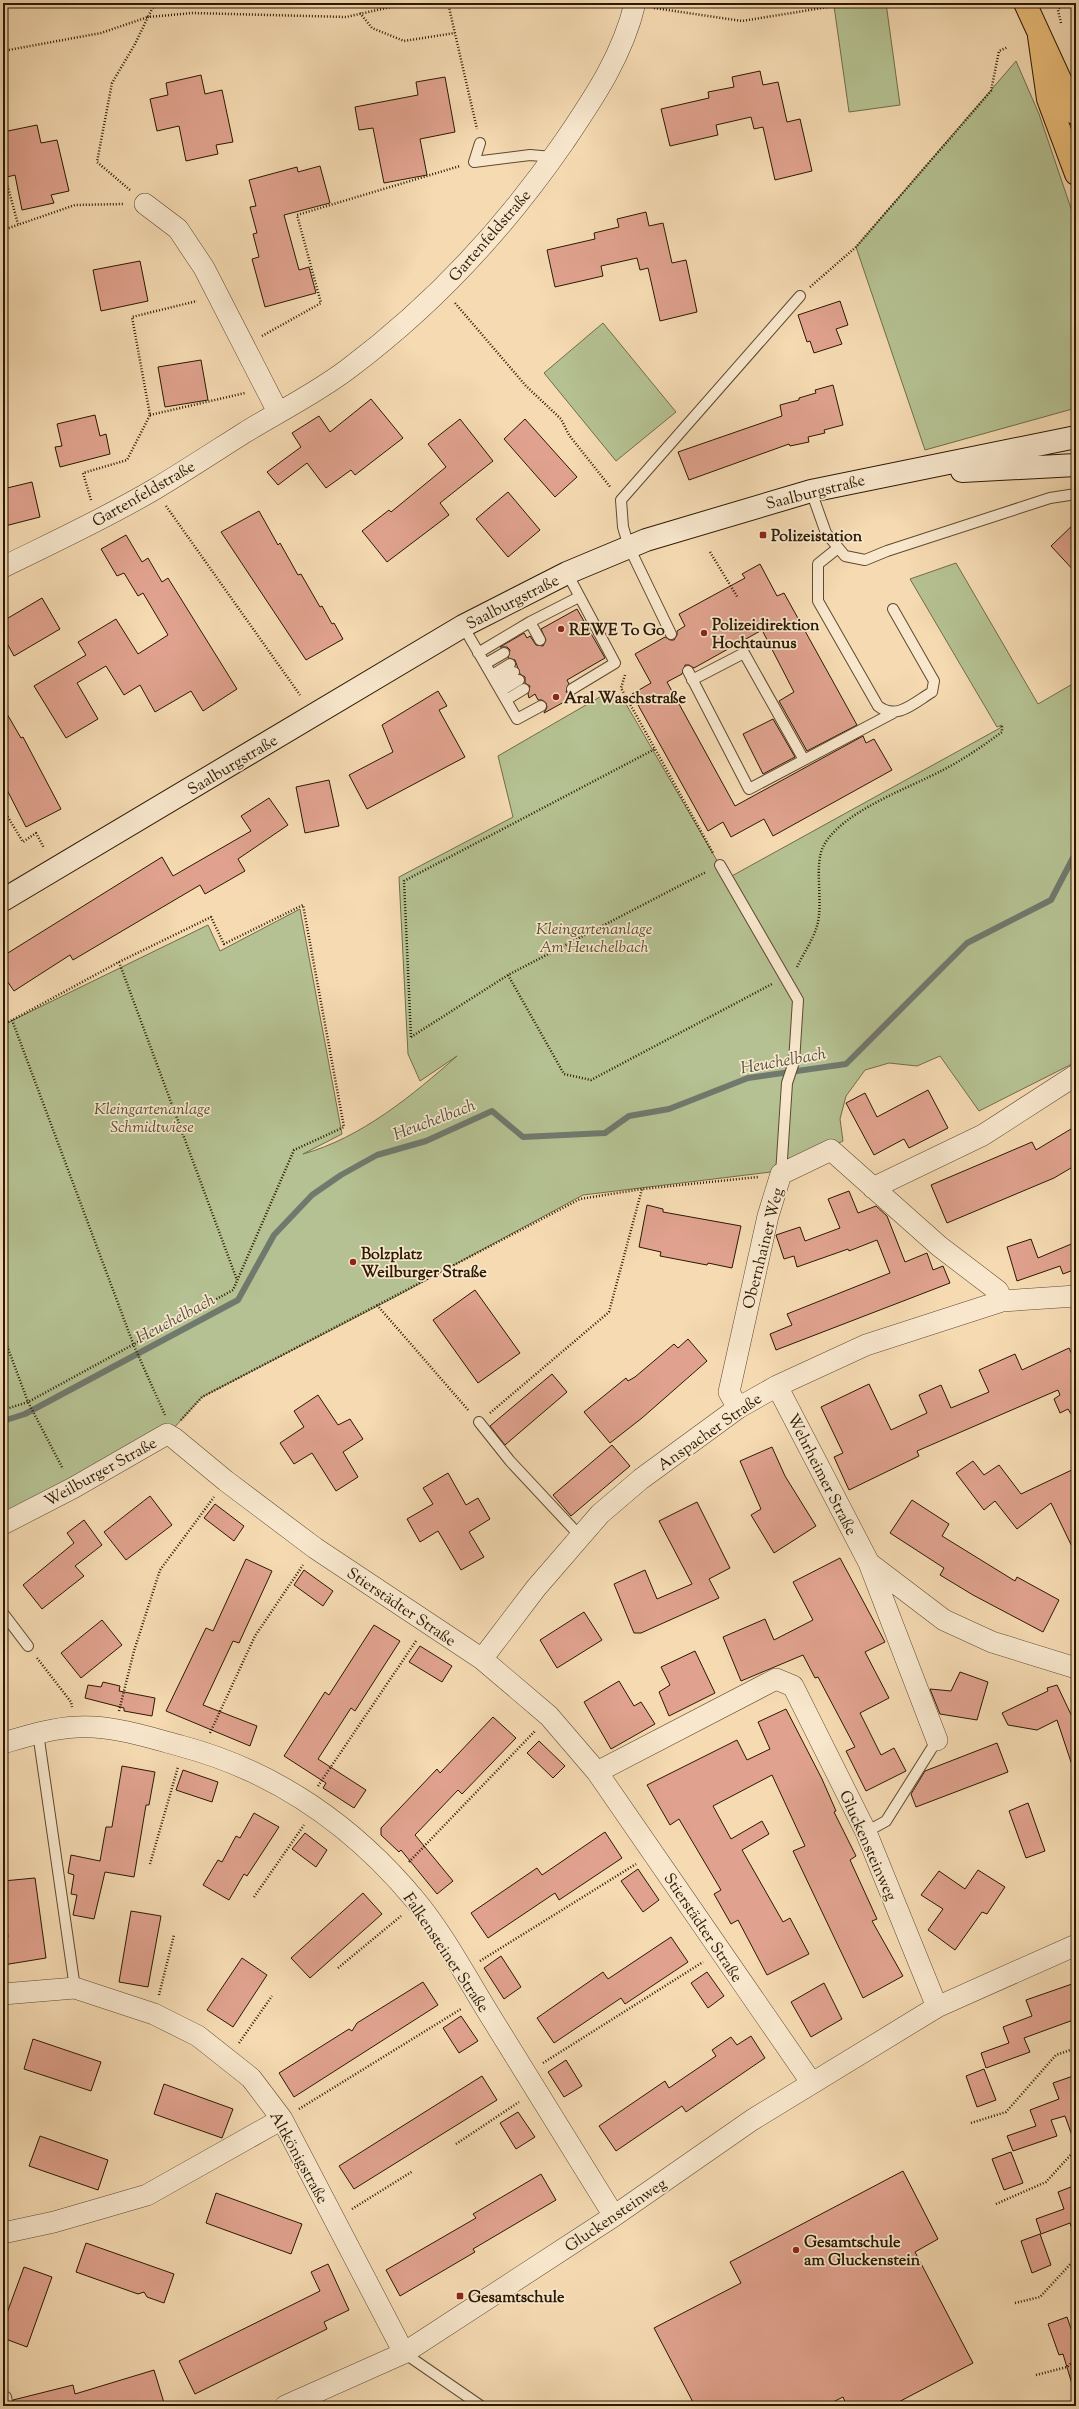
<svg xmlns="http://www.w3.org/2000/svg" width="1079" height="2409" font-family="'Sorts Mill Goudy',serif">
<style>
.green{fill:#b5c192;stroke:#706d4a}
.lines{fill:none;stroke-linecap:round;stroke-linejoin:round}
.stream{stroke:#70796d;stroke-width:6}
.building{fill:#e0a28e;stroke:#2b1902}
.lane-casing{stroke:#5e492e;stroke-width:12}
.street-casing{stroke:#5e492e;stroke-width:22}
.secondary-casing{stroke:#2b1902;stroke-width:24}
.primary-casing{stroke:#2b1902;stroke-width:24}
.path{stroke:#2b1902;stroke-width:2.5;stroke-dasharray:1 2;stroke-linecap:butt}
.lane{stroke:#f8e7cd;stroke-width:10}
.street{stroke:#f8e7cd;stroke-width:21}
.secondary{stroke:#f8e7cd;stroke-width:22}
.primary{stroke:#eabd79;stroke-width:22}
.poi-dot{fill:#8f2418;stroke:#f8e7cd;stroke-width:1.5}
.labels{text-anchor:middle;stroke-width:3.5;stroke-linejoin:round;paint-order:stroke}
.street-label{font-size:16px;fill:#2b1902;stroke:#f8e7cd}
.poi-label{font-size:16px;font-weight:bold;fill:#2b1902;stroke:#f8e7cd;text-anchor:start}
.park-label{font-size:16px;font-style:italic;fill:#544b2d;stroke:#f8e7cd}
.water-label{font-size:17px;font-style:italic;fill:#535140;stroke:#f8e7cd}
</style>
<rect width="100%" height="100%" fill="#f5dab2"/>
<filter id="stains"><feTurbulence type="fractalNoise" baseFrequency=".005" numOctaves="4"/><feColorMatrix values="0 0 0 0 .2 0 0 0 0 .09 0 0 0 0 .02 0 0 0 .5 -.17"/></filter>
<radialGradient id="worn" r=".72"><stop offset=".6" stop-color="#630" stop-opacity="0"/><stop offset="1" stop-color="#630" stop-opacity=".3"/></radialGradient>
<path class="green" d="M853,3H886L900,105L849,112L834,6Z
M1016,61L1039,114L1076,223V408L925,450L856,247Z
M603,323L676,412L616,461L544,373Z
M956,563L1038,704L1076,682V1062L979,1111L940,1056L917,1066L889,1063L865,1070L846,1096L840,1119L843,1141L779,1171L583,1195L395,1297L202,1397L172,1430L3,1524V1025L208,925L220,951L300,909L342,1134L303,1154C361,1138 413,1095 457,1056L420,1081L408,1054L399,877L513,817L498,756L610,691L626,704L723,871L730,877L1000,728L1002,725L997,727L910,579Z"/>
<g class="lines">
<path class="stream" d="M3,1421L25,1414L238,1300L274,1235L312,1195L341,1175L377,1155L426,1141L492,1111L523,1137L605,1133L629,1116L669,1109L748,1078L846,1064L967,943L1051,900L1076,852"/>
</g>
<path class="building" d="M760,71L763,85L778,82L787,122L800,119L812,171L775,180L763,127L754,129L751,117L716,125L718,135L670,146L661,109L709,98L708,92L734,87L732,77Z
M201,75L205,94L222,90L233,142L216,145L218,154L186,161L179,126L157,131L150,99L168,95L166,83Z
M445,77L455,132L420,139L427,175L384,183L373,128L359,130L355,107L418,95L416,82Z
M37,125L41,143L57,140L69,191L51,195L54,203L22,210L15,175L3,178V132Z
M320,166L330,203L284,215L299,270L309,267L316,293L265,307L252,259L259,257L253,234L257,233L250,207L256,206L249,180L297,167L298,172Z
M646,212L649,226L663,223L672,263L686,260L697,312L660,321L648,268L640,270L637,258L601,266L603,276L555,287L547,250L595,239L594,233L619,227L617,219Z
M140,261L148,301L101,311L93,270Z
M840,301L848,325L836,329L842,344L814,353L810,341L807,342L798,315Z
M201,360L208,400L165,407L158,367Z
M833,385L843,425L824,430L825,433L808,437L809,442L790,446L789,444L689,480L678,452L782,416L780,405L799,400V398L816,393L815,390Z
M371,399L403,438L355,475L351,470L326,488L307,463L278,485L267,472L301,447L292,433L319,416L330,432Z
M95,415L100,436L106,434L110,454L60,467L55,447L62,446L57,424Z
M460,419L493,461L440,503L449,515L387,562L362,531L389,510L391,512L446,467L428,444Z
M525,419L577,477L555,497L504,439Z
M32,482L40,517L5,526L3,489Z
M508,492L540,530L508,557L476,519Z
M259,511L278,545L280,543L298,575L301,574L320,607L322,606L332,624L334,623L343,639L306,660L221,532Z
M1076,522V573L1051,546Z
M126,535L142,562L148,558L162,582L168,578L237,689L203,711L191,691L155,712L140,685L124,695L106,666L77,683L98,719L66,738L34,686L86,655L78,642L116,619L138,654L168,635L143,593L138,596L124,573L117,576L101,549Z
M760,564L777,596L784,593L857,725L807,751L779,701L794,692L762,630L694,668L689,665H685L682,674L667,682L735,806L863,736L866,743L874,739L892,770L773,836L764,819L731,837L723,822L708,831L632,694L651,683L635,654L665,637L670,640H674L677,635V631L685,626L679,614L745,578L742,574Z
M42,598L60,629L14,656L3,636V621Z
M577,609L605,658L567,680L569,684L566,692L575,696L544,713L547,707L546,703L542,700H538L535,694L529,698L528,694L530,686L525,683V677L520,674L515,660L508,658L510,650L507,647H500L524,633L527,638L530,636L536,645L543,646L546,640L541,629Z
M438,691L447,706L439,710L465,757L367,809L349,775L393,752L382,725Z
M3,707L21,738L23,737L61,809L26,827L3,782Z
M773,719L795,757L763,774L743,734Z
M329,780L339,826L305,833L296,787Z
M269,798L288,825L238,859L245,871L205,894L200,885L73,960L70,955L14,991L3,975V956L162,857L173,876L251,831L241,816Z
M928,1090L948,1128L909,1148L904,1139L874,1155L846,1103L865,1093L877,1117Z
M1076,1126V1165L1054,1178L947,1223L931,1185L1032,1142L1036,1150Z
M849,1191L858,1213L876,1206L887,1216L905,1262L927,1253L933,1270L943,1266L950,1283L776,1350L770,1334L792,1325L787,1314L890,1273L877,1240L849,1251L848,1249L797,1267L794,1256L784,1259L776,1235L800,1227L805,1241L840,1228L828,1199Z
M647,1205L663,1209V1212L741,1226L732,1268L708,1263L707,1265L660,1256L661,1252L639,1247Z
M1031,1239L1038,1258L1076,1242V1269L1063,1274L1060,1266L1017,1281L1007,1247Z
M475,1290L520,1353L478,1383L433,1320Z
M688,1339L707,1361L642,1418L610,1443L584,1412L626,1378L628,1381L635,1377L674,1344L678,1348Z
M1069,1348L1076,1363V1422L1068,1409L1060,1413L1054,1399L1060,1395L1058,1390L917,1451L919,1456L849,1490L834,1457L843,1453L821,1407L869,1384L891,1430L927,1413L919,1395L941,1385L951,1408L989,1392L979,1370L1015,1354L1022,1370Z
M552,1374L567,1392L505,1445L490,1426Z
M318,1395L338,1425L350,1419L363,1439L343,1452L358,1477L336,1491L312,1453L294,1464L280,1443L304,1427L294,1411Z
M612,1445L630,1466L571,1516L553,1495Z
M772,1447L785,1476L816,1526L774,1553L751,1515L761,1509L740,1461Z
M973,1461L984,1475L999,1465L1021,1494L1076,1468V1555L1051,1503L1017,1529L995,1501L984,1510L956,1473Z
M448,1473L466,1505L478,1498L490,1519L469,1532L484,1557L461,1570L438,1531L420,1542L407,1519L433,1504L423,1488Z
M150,1496L172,1525L126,1560L104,1532Z
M912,1500L949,1524L942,1536L1015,1581L1017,1577L1059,1600L1043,1632L973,1595L940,1575L944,1568L890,1533Z
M697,1502L730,1568L709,1579L719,1598L641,1633H634L614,1584L645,1570L657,1599L692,1584L659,1521Z
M215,1504L244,1526L234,1541L204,1518Z
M84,1520L102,1545L75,1566L84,1576L42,1609L23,1585L74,1543L67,1533Z
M840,1558L885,1642L865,1652L889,1698L860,1713L881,1755L894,1748L906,1771L866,1791L846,1751L855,1747L818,1677L815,1678L803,1655L741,1681L723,1637L765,1619L774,1640L813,1620L793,1582Z
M246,1559L272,1571L239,1643L233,1641L203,1705L257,1726L250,1746L166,1711L206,1628L213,1631Z
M304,1570L333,1591L323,1606L294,1585Z
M584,1612L602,1640L557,1668L540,1640Z
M102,1620L122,1645L81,1678L61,1653Z
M374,1625L400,1641L355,1711L351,1708L318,1759L366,1790L354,1808L323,1788L326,1783L284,1756L325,1692L329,1695Z
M420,1646L452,1666L442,1682L409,1662Z
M695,1651L715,1693L669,1716L659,1692L670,1685L661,1667Z
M960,1672L988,1682L977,1720L940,1714L930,1689L951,1691Z
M619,1681L634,1706L641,1702L655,1724L611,1749L584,1702Z
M103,1682L120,1686L119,1691L155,1698L152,1716L124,1711V1708L85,1698L88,1685L101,1687Z
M1057,1685L1076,1725V1767L1073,1768L1057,1720L1037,1730L1008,1725L1002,1713L1048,1691L1047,1688Z
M786,1709L822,1779L836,1811L834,1812L856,1856L850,1860L877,1919L872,1921L903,1976L863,1998L793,1851L805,1846L772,1775L713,1806L731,1839L762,1821L769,1834L742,1850L783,1922L790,1918L809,1954L767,1975L738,1920L731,1924L714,1894L721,1890L679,1819L670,1825L647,1785L737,1740L747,1760L770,1749L758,1722Z
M493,1717L516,1738L462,1794L458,1790L415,1835L453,1881L437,1894L401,1850L399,1852L381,1835V1828L437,1769L440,1773Z
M539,1741L565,1766L553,1778L527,1753Z
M997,1743L1008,1772L916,1807L911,1794L925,1771Z
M122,1766L155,1772L149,1805H146L134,1877L105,1872L94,1919L73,1915L77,1895L71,1894L74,1875L68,1873L71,1855L100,1861L106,1827H112Z
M183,1770L218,1782L212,1802L176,1790Z
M1028,1803L1045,1851L1026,1858L1009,1811Z
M254,1813L279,1827L247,1876L244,1874L229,1900L203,1885L218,1860L222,1862L236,1836L240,1838Z
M605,1832L622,1858L559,1900L555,1893L488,1938L471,1913L537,1868L542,1875Z
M305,1833L327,1850L316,1867L292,1849Z
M638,1869L659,1900L643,1912L621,1881Z
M978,1870L1005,1887L987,1914L982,1912L955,1950L928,1930L943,1909L921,1895L939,1871L965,1889Z
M35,1878L46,1958L3,1965V1938L8,1937L3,1903V1881Z
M363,1893L382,1914L310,1978L291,1958Z
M131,1911L161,1916L148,1987L119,1982Z
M671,1937L688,1962L625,2004L621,1998L554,2043L537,2018L603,1972L608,1979Z
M501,1956L521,1987L504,1999L484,1968Z
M242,1958L267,1975L233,2027L207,2010Z
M707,1972L724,1996L708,2008L691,1983Z
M423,1982L438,2005L294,2097L279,2073L349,2029L352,2031L357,2023Z
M824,1983L842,2019L811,2037L791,2002Z
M1072,1984L1076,1996V2019L1024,2038L1030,2052L986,2068L981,2053L1009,2043L1003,2027L1032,2016L1026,2000Z
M461,2016L478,2041L459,2053L443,2028Z
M751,2036L765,2058L686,2112L682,2106L616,2151L599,2126L665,2081L669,2088L685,2077L716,2056L712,2050L731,2037L737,2045Z
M33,2039L101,2062L91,2091L24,2069Z
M566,2060L582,2086L564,2097L548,2072Z
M984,2069L996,2100L977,2107L966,2076Z
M1076,2075V2141H1074L1065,2116L1051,2120L1057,2136L1013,2151L1007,2136L1036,2126L1030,2110L1059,2099L1053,2083Z
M482,2076L497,2100L354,2189L339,2166Z
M164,2084L233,2109L222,2138L154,2114Z
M518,2112L535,2137L516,2149L500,2123Z
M40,2136L108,2160L98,2190L29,2166Z
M1011,2152L1023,2183L1004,2190L992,2159Z
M903,2171L938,2239L915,2252L973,2363L891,2406H847L843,2397L825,2406H695L654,2328L741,2283L730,2262Z
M541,2174L556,2200L473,2249L475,2252L400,2296L386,2270L476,2218L473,2214Z
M1076,2185V2235H1074L1070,2223L1041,2234L1036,2219L1064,2209L1058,2192Z
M216,2193L302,2224L291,2254L206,2223Z
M1040,2234L1051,2265L1032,2273L1021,2241Z
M86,2243L174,2274L164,2303L147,2297L144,2292L138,2294L76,2272Z
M328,2264L349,2310L324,2322L327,2329L195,2394L179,2361L320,2291L311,2272Z
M24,2267L52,2277L27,2347L3,2338V2324Z
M1067,2317L1076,2343V2384H1072L1063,2354L1059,2355L1048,2324Z
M154,2370L165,2406H14L13,2400L73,2385L75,2394Z"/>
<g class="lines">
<defs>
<path id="lane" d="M480,143L474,162L530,155L553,157
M811,491L826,533L845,556L865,560L887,551L1050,498L1076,494
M838,548L818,564V601L878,706C897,721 915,702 932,692L934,681L893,609
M567,573L615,663L572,689
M463,626L517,719L541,706
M671,634L629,547L623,527L621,500L800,296
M540,640L530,622L579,597
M478,653L530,622
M485,664L504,653
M688,671L749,789L893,713
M492,675L510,664
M692,680L744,653L804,760
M496,683L514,672
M501,691L519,680
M506,700L524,689
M720,865L798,1000L794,1062L787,1083L781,1174
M479,1422L510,1461L580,1536
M3,1613L28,1646
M38,1733L75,1988
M866,1832L886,1821L937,1740
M404,2353L481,2406
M6,2397L8,2406"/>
<path id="street" d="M145,204L178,229L204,268L278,412
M3,567C54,542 106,518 155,489C185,471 214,452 244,433C278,412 315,394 348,369C432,306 504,229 564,142C593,99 623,55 635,3
M873,1188L983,1135L1076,1075
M777,1386L869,1563L944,1620L992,1642L1076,1668
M738,1408L729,1392L768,1216L781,1174L831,1150L939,1246L998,1291L1002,1301
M3,1524L73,1488L167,1434L174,1438L226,1481L315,1548L482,1659L549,1716L597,1772L811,2082
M869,1563L937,1740
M482,1659L536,1588L600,1514L641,1479L738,1408L777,1386L866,1345L1002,1301L1076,1296
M3,1743C27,1736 52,1728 77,1727C111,1725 148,1737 181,1746C275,1771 354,1826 416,1901C445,1936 470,1984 494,2022C534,2087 574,2151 614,2216
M597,1772L776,1679L793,1686L866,1832L937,2007
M3,1994L75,1988L154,2014L198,2036L251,2078L282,2119L404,2353
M3,2233L54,2222L147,2195L282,2119
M285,2406L404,2353L614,2216L752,2120L937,2007L1076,1945"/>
<path id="secondary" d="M962,471L1076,465
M3,900L463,626L567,573L646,540L811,491L1076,437"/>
<path id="primary" d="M1025,3L1076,114
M1039,36L1048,99L1076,174"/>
</defs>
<use href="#lane" class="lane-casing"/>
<use href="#street" class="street-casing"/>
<use href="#secondary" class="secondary-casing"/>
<use href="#primary" class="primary-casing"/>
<path class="path" d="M448,3L477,129
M654,8L742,21L853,3
M360,13L372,28L404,41L455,33
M1061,23L1058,10L1062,3
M3,51L101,33L148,17L155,3
M3,185L7,184L18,224
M130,190L97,162L112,83L135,44L148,17L193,13L346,17L409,3
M3,230L75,205L124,204
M810,287L856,247L991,91L999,51L1008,47
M455,303L526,386L561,419L569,435L611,488
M262,336L321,303L297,215L460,166
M150,415L245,393
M91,500L83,473L127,460L150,415L132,317L197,301
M166,506L300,695
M710,552L738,598
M625,675L621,688L713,853
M3,809L23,842L36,833L44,848
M119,962L237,1280
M797,967C803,954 813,940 817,926C824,903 813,864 824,845C843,811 909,788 943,770C964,759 983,746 1002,732V725
M508,975L564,1074L591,1080L772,984
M12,1020L134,1346L165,1415
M3,1025L119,962L211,917L224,944L303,905L344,1127L294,1150L233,1290L28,1402L3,1410
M411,1037L508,975L706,872
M411,1037L404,881L655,749
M377,1305L469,1411
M3,1335L28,1402L63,1469
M490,1413L609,1312L642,1189
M181,1420L202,1397L580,1199L642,1189L758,1177
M37,1658L71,1702L72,1707
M119,1711L134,1651L160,1570L214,1497
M210,1733L255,1636L303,1565
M318,1786L416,1641
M409,1862L535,1731
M150,1864L178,1767
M254,1897L304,1825
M480,1961L636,1864
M338,1968L401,1916
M159,1995L174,1935
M239,2043L272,1996
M543,2063L703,1962
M299,2109L461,2009
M971,2123L1006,2112L1056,2055L1076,2048
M456,2144L519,2102
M996,2204L1046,2182L1076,2149
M352,2209L413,2171
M1015,2303L1040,2297L1076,2258
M1036,2375L1067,2367L1076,2359"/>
<use href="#lane" class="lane"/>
<use href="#street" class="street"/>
<use href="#secondary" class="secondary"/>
<use href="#primary" class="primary"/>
</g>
<g class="poi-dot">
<rect x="759" y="531" width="8" height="8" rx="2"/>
<circle cx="561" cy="629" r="4"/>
<circle cx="704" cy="633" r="4"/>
<circle cx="556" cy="697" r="4"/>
<circle cx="353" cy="1262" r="4"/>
<circle cx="796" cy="2250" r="4"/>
<rect x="456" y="2292" width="8" height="8" rx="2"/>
</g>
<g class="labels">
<g class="street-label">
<text transform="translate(489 235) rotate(-49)" y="6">Gartenfeldstraße</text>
<text transform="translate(815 491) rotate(-14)" y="6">Saalburgstraße</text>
<text transform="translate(143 493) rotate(-30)" y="6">Gartenfeldstraße</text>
<text transform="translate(512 601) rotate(-27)" y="6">Saalburgstraße</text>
<text transform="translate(232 764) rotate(-31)" y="6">Saalburgstraße</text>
<text transform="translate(762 1248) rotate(-76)" y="6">Obernhainer Weg</text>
<text transform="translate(709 1431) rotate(-35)" y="6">Anspacher Straße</text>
<text transform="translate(100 1471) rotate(-29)" y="6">Weilburger Straße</text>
<text transform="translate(823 1474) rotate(63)" y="6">Wehrheimer Straße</text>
<text transform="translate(402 1606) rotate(34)" y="6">Stierstädter Straße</text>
<text transform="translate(869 1845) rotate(66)" y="6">Gluckensteinweg</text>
<text transform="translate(704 1927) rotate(56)" y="6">Stierstädter Straße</text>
<text transform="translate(447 1952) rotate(56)" y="6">Falkensteiner Straße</text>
<text transform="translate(300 2157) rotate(61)" y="6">Altkönigstraße</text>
<text transform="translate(615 2214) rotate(-34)" y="6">Gluckensteinweg</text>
</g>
<g class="poi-label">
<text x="771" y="541">Polizeistation</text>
<text x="712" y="630">Polizeidirektion<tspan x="712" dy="18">Hochtaunus</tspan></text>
<text x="569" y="635">REWE To Go</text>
<text x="564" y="703">Aral Waschstraße</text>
<text x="361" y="1259">Bolzplatz<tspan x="361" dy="18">Weilburger Straße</tspan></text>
<text x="804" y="2247">Gesamtschule<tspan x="804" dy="18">am Gluckenstein</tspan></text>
<text x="468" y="2302">Gesamtschule</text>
</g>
<g class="park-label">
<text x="594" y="934">Kleingartenanlage<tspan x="594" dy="18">Am Heuchelbach</tspan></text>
<text x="152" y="1114">Kleingartenanlage<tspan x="152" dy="18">Schmidtwiese</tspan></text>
</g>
<g class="water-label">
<text transform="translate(783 1060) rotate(-10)" y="6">Heuchelbach</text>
<text transform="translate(434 1119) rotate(-21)" y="6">Heuchelbach</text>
<text transform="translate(175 1318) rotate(-28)" y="6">Heuchelbach</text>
</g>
</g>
<rect width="1079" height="2409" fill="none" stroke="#f5dab2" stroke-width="16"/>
<rect x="4" y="4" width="1071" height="2401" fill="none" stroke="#2b1902" stroke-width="2"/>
<rect x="8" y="8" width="1063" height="2393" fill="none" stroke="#2b1902"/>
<rect width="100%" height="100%" filter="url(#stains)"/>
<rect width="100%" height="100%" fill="url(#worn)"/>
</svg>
